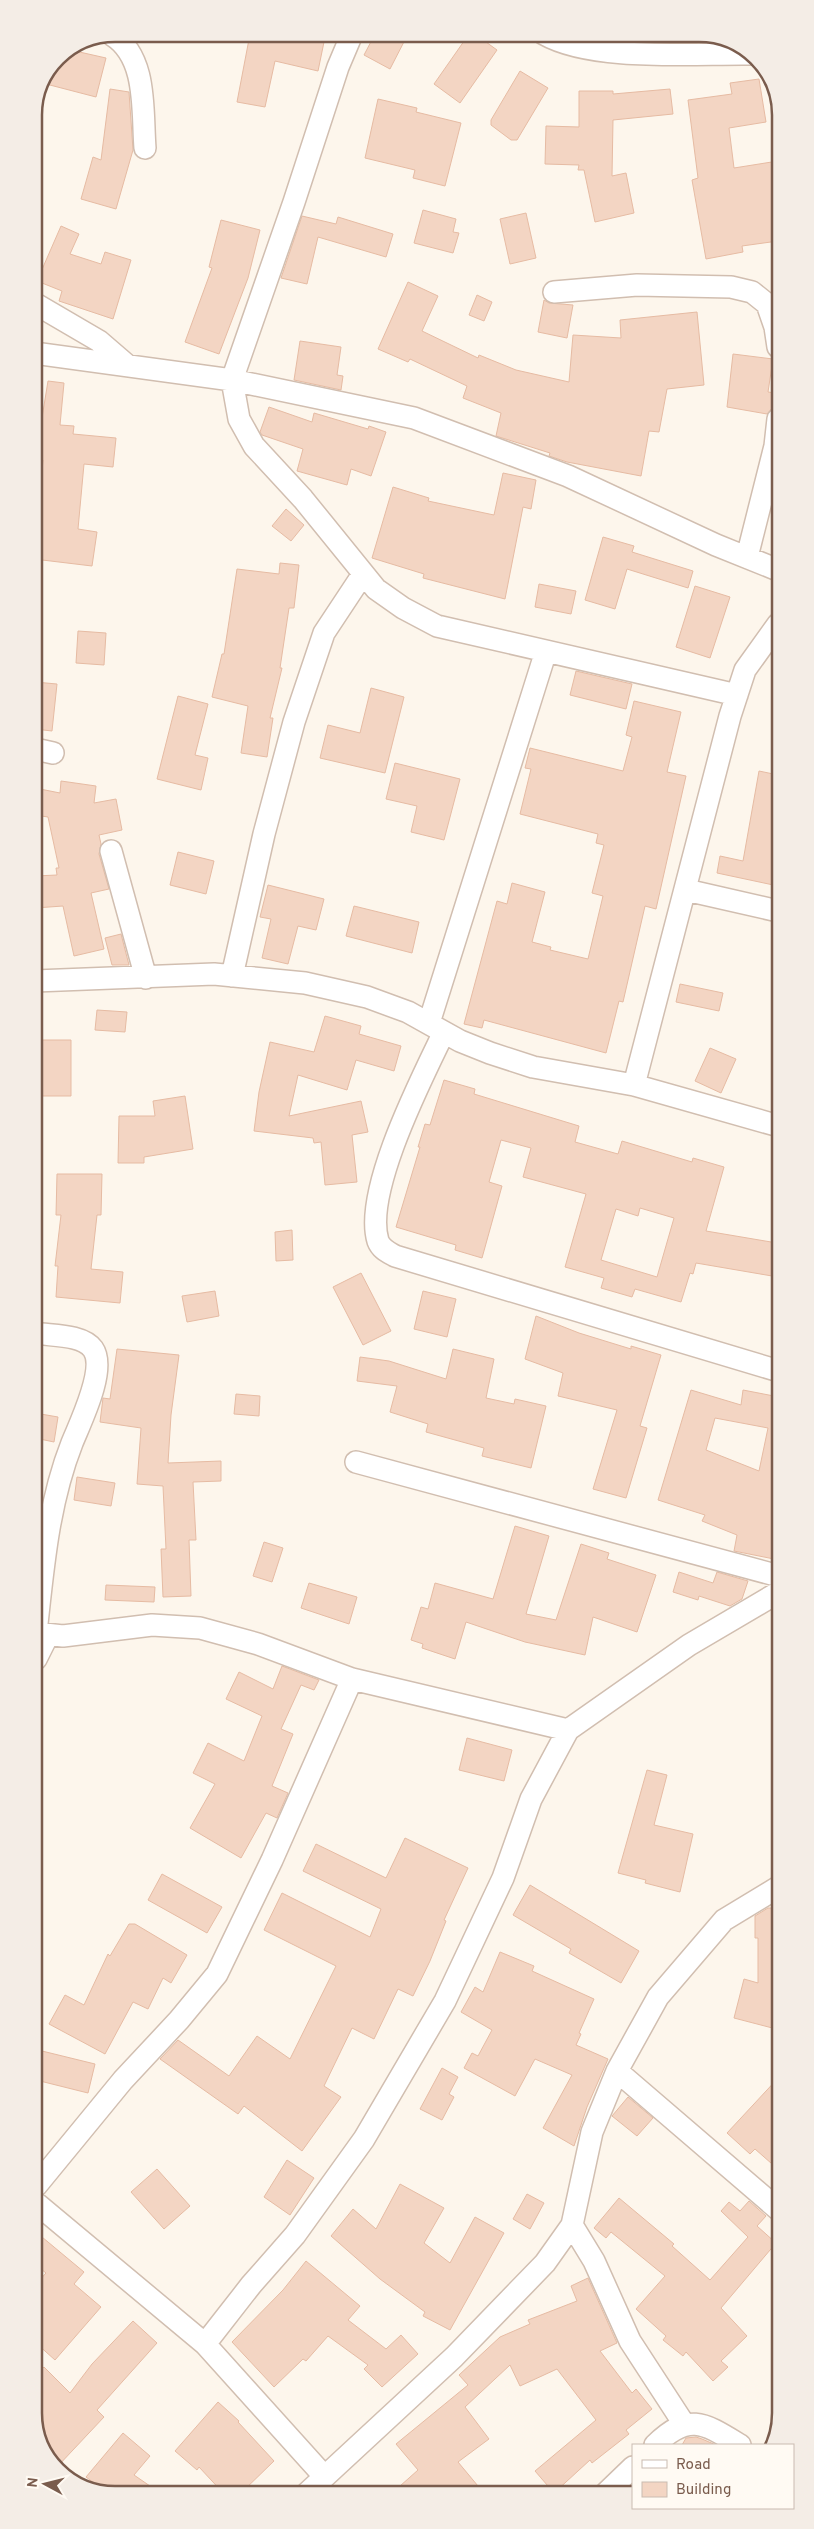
<svg xmlns="http://www.w3.org/2000/svg" width="814" height="2529" font-family="Overpass,sans-serif">
<style>
.building{fill:#f3d5c3;stroke:#e6bba3;fill-rule:evenodd}
.lines{fill:none;stroke-linecap:round;stroke-linejoin:round}
.street-casing{stroke:#d1beb0;stroke-width:24}
.street{stroke:#fff;stroke-width:21}
.rim{fill:none;stroke:#7a5c4d;stroke-width:2.5}
</style>
<rect width="100%" height="100%" fill="#fdf6ec"/>
<path class="building" d="M250,34H286L324,42L318,71L275,61L265,107L237,102Z
M375,34H408L390,69L364,55Z
M469,34H475L497,50L460,103L434,84Z
M75,51L106,58L96,97L46,84L58,57Z
M520,71L548,88L517,140H511L491,125V120Z
M759,79L766,122L729,128L734,168L778,161V241L742,246L743,252L706,259L692,180L698,178L688,100L732,94L730,83Z
M110,89L129,92L133,150L116,209L81,199L93,157L101,160Z
M670,89L673,114L613,120L612,176L626,173L634,213L595,222L584,170H578L579,165L545,164L546,126L579,127V91H613V94Z
M378,99L417,108L416,112L461,123L445,186L413,178L415,170L365,158Z
M423,210L456,219L453,232L459,233L453,253L414,243Z
M526,213L536,258L510,264L500,219Z
M302,216L336,224L338,217L393,234L386,257L318,237L307,284L281,278Z
M221,220L260,230L248,278L219,354L185,342L212,268L209,267Z
M61,226L79,234L70,254L101,264L105,252L131,260L113,319L59,301L62,291L37,281Z
M408,282L438,296L422,331L478,358L479,355L516,370L569,382L573,335L621,338L620,320L697,312L704,385L667,389L659,432L649,431L641,476L567,462L549,456L550,453L496,436L501,413L463,398L467,386L410,359L408,362L378,349Z
M477,295L492,302L484,321L469,315Z
M544,300L549,303L573,305L567,338L538,332Z
M300,341L341,347L337,375L343,376L341,390L294,380Z
M733,354L773,359L768,392L776,393L773,407L767,414L727,407Z
M48,381L64,383L60,425L74,426L73,434L116,438L113,467L84,464L78,529L97,532L92,566L34,559L43,460H39L41,424Z
M269,407L312,422L314,413L368,429L369,426L386,432L371,476L351,469L347,485L297,471L303,449L262,435L260,432Z
M503,473L536,480L531,509L523,507L505,599L423,578L424,574L372,558L393,487L429,498L428,501L494,515Z
M286,509L304,525L291,541L272,526Z
M603,537L634,546L632,552L693,571L688,588L627,569L615,609L585,600Z
M280,563L299,565L294,608H289L280,668H282L270,718H273L267,757L241,753L248,706L212,697L222,654H224L237,569L279,574Z
M539,584L576,591L571,614L535,607Z
M695,586L730,597L710,658L676,647Z
M78,631L106,633L104,665L76,663Z
M576,671L632,684L626,709L570,695Z
M35,682L57,684L52,731L35,729Z
M371,688L404,697L385,773L320,758L328,725L360,733Z
M178,696L208,704L195,755L208,758L201,790L157,779Z
M634,701L681,712L667,772L686,776L656,909L645,906L623,1002L619,1001L606,1053L484,1020L482,1028L464,1024L497,901L507,904L512,883L545,892L532,942L551,947L550,950L588,959L603,896L592,893L604,845L596,843L598,834L520,814L531,769L525,768L530,748L623,771L632,737L626,735Z
M395,763L460,779L444,840L411,832L417,806L386,799Z
M759,771L778,775L775,789L778,790V886L717,873L720,856L743,861Z
M61,781L96,786L94,803L116,799L122,830L99,835L101,844L99,854L109,889L91,893L104,949L74,956L63,906L35,908V876L57,875L56,868H59L48,817L35,815V788L60,793Z
M178,852L214,861L206,894L170,885Z
M268,885L324,899L316,930L298,926L288,964L262,958L271,919L260,917Z
M354,906L419,922L412,953L346,936Z
M121,934L129,965H112L105,938Z
M680,984L723,993L719,1011L676,1002Z
M97,1010L127,1012L125,1032L95,1030Z
M325,1016L361,1026L359,1034L401,1046L394,1071L356,1060L347,1090L298,1075L289,1116L361,1101L368,1132L352,1135L357,1182L325,1185L321,1142L314,1143L313,1138L254,1131L259,1092L270,1042L314,1052Z
M37,1040H71V1096H37Z
M710,1048L736,1059L721,1093L695,1081Z
M444,1080L475,1089L474,1094L579,1126L575,1142L618,1154L622,1141L692,1162L693,1158L724,1167L706,1231L777,1243L772,1276L696,1263L693,1274L690,1273L681,1302L635,1289L632,1297L601,1288L604,1278L565,1267L586,1194L523,1177L531,1148L501,1140L489,1182L502,1186L482,1258L455,1250L456,1245L396,1227L420,1147H418L425,1124L430,1125ZM640,1208L674,1218L657,1277L601,1260L616,1209L638,1216Z
M185,1096L193,1149L144,1157V1163H118L119,1116H155L153,1101Z
M57,1174H102L101,1215H97L91,1269L123,1272L120,1303L56,1297L58,1266H55L61,1215H56Z
M292,1230L293,1260L276,1261L275,1232Z
M361,1273L391,1331L363,1345L333,1287Z
M215,1291L219,1316L187,1322L182,1296Z
M423,1291L456,1299L447,1337L414,1329Z
M536,1316L579,1333L631,1349V1346L661,1355L640,1426L647,1428L626,1498L593,1489L617,1410L558,1396L563,1373L525,1359Z
M117,1349L179,1355L171,1415L168,1463L221,1461V1481L193,1482L196,1540H189L191,1596L163,1597L161,1549H166L163,1486L137,1484L141,1428L100,1422L103,1398L110,1399Z
M453,1349L494,1359L486,1398L514,1404L515,1399L546,1406L531,1468L482,1456L484,1448L426,1432L428,1424L390,1412L397,1386L357,1381L360,1357L389,1361L446,1379Z
M691,1390L741,1405L743,1390L779,1397V1509L773,1534L779,1535V1560L734,1551L737,1535L702,1521L705,1515L658,1500ZM715,1418L768,1428L759,1471L706,1450Z
M236,1394L260,1396L259,1416L234,1414Z
M35,1413L58,1417L54,1442L35,1438Z
M77,1477L115,1483L111,1506L74,1500Z
M515,1526L549,1536L526,1614L556,1620L581,1544L609,1553L607,1559L656,1575L637,1632L593,1617L585,1655L525,1642L466,1622L455,1659L422,1648L423,1644L411,1640L421,1607L428,1609L435,1583L493,1599Z
M264,1542L283,1548L272,1582L253,1576Z
M679,1572L713,1583L717,1572L748,1581L742,1599L730,1606L699,1596L698,1600L673,1592Z
M309,1583L357,1597L349,1624L301,1608Z
M106,1585L155,1587L154,1602L105,1600Z
M282,1666L319,1680L314,1690L301,1685L281,1729L293,1734L272,1786L288,1793L277,1818L266,1813L241,1858L190,1828L215,1784L193,1773L208,1743L244,1761L262,1716L226,1699L239,1672L273,1689Z
M467,1738L512,1750L504,1781L459,1770Z
M647,1770L667,1775L654,1825L693,1834L680,1892L645,1883L646,1880L618,1873Z
M405,1838L468,1868L444,1920L446,1921L430,1961L413,1996L398,1989L374,2039L352,2028L324,2086L341,2097L302,2151L244,2106L238,2114L160,2059L178,2040L229,2076L257,2036L290,2059L336,1966L264,1930L282,1893L370,1937L381,1909L303,1871L316,1844L386,1878Z
M162,1874L222,1907L207,1933L148,1900Z
M530,1885L639,1951L621,1983L569,1953L571,1949L513,1915Z
M768,1908H780V2030L734,2018L744,1979L758,1983V1938H755V1916Z
M129,1924H135L187,1955L171,1983L163,1978L148,2009L133,2002L105,2054L49,2024L65,1995L84,2005L108,1954L110,1956Z
M500,1952L534,1966L532,1971L594,1999L579,2033L581,2034L576,2045L608,2059L587,2107L574,2146L543,2128L572,2075L535,2059L515,2096L464,2068L472,2053L478,2056L492,2030L461,2012L475,1987L483,1992Z
M42,2051L95,2064L88,2093L36,2080Z
M442,2068L458,2077L449,2094L454,2097L442,2120L420,2109Z
M780,2076V2171L755,2149L750,2154L727,2133Z
M628,2097L653,2118L637,2136L612,2116Z
M287,2160L314,2178L290,2215L264,2197Z
M157,2169L190,2206L164,2229L131,2192Z
M400,2184L444,2208L424,2243L450,2263L475,2217L504,2233L450,2330L423,2316L425,2312L380,2279L331,2236L353,2209L376,2229Z
M527,2194L544,2203L530,2229L513,2219Z
M619,2198L674,2244L672,2246L710,2280L748,2237L721,2211L729,2202L740,2211L749,2201L766,2216L757,2226L776,2243L721,2308L747,2336L721,2361L728,2367L713,2381L686,2352L683,2356L663,2340L666,2336L636,2309L665,2276L611,2232L606,2238L594,2228Z
M36,2232L84,2272L74,2284L101,2307L55,2360L36,2343V2284L46,2273L36,2265Z
M306,2261L360,2306L348,2320L386,2349L401,2335L418,2354L382,2387L364,2369L368,2365L328,2336L306,2361L303,2359L274,2387L232,2342L283,2290Z
M588,2278L617,2343L600,2351L632,2393L636,2389L652,2409L626,2430L629,2434L592,2463L590,2460L554,2493L535,2471L596,2420L557,2369L520,2386L510,2365L465,2407L489,2439L458,2462L478,2486L469,2494H391L418,2470L396,2444L468,2385L459,2375L500,2337L530,2324L528,2320L577,2301L571,2286Z
M133,2321L157,2343L97,2410L104,2417L57,2467L36,2434V2374L44,2367L70,2393L92,2364Z
M218,2402L239,2421L238,2422L274,2461L239,2495H225L199,2467L197,2470L175,2451Z
M123,2433L150,2456L134,2475L163,2495H110L86,2477Z
M696,2437L702,2439L716,2445H682L686,2438Z"/>
<g class="lines">
<defs>
<path id="street" d="M352,34L338,67L294,202L232,380L239,419L254,446L303,499L376,589L403,608L437,626L737,695
M544,34C593,62 695,53 752,54
M112,35C148,57 142,112 145,148
M554,292L637,285L731,287L752,292L767,304L775,327L778,347
M34,303L99,341L128,366
M34,353L232,380L414,418L568,476L716,545L778,570
M747,557L775,446L778,419
M35,749L53,753
M111,851L146,978
M686,890L778,911
M232,976L264,834L294,722L324,633L363,574
M35,981L214,974L305,983L367,997L408,1012L460,1041L490,1053L533,1067L634,1085L779,1126
M429,1023L546,651
M444,1032C422,1078 363,1192 378,1241C381,1249 388,1252 395,1256L779,1371
M634,1085L730,716L745,670L778,624
M35,1333C51,1336 82,1334 93,1349C107,1369 80,1423 72,1443C48,1504 43,1569 36,1633
M356,1462L779,1576
M36,1633L63,1636L152,1625L200,1628L258,1644L352,1679L568,1730
M36,1659L48,1635
M617,2071L780,2211
M36,2186L123,2080L179,2020L217,1974L272,1860L352,1679
M36,2203L205,2344L324,2476
M572,2225L594,2261L630,2341L684,2424
M205,2344L251,2285L295,2235L364,2139L445,2001L503,1878L531,1799L568,1730L689,1645L779,1592
M655,2445C689,2412 704,2423 740,2445
M606,2493L633,2467
M306,2494L454,2357L545,2263L572,2225L592,2132L617,2071L658,1997L724,1920L780,1886"/>
</defs>
<use href="#street" class="street-casing"/>
<use href="#street" class="street"/>
</g>
<path d="M0 0H814V2529H0ZM115 42H699A73 73 0 0 1 772 115V2413A73 73 0 0 1 699 2486H115A73 73 0 0 1 42 2413V115A73 73 0 0 1 115 42Z" fill="#f4ede6" fill-rule="evenodd"/>
<path class="rim" d="M115 42H699A73 73 0 0 1 772 115V2413A73 73 0 0 1 699 2486H115A73 73 0 0 1 42 2413V115A73 73 0 0 1 115 42Z"/>
<rect x="632" y="2444" width="162" height="65" fill="#fffaf3" stroke="#cabbb1"/>
<rect x="642" y="2460" width="25" height="8" fill="#ffffff" stroke="#cabbb1"/>
<text x="676" y="2469" font-size="15" fill="#7a5c4d">Road</text>
<rect x="642" y="2482" width="25" height="15" fill="#f3d5c3" stroke="#cabbb1"/>
<text x="676" y="2494" font-size="15" fill="#7a5c4d">Building</text>
<g transform="translate(45 2484) rotate(277)" stroke="#fffaf3" stroke-width="4" paint-order="stroke">
<path d="M0-4L9 19L0 12L-9 19Z" fill="#7a5c4d"/>
<text y="-8" font-size="14" font-weight="bold" text-anchor="middle" fill="#7a5c4d">N</text>
</g>
</svg>
